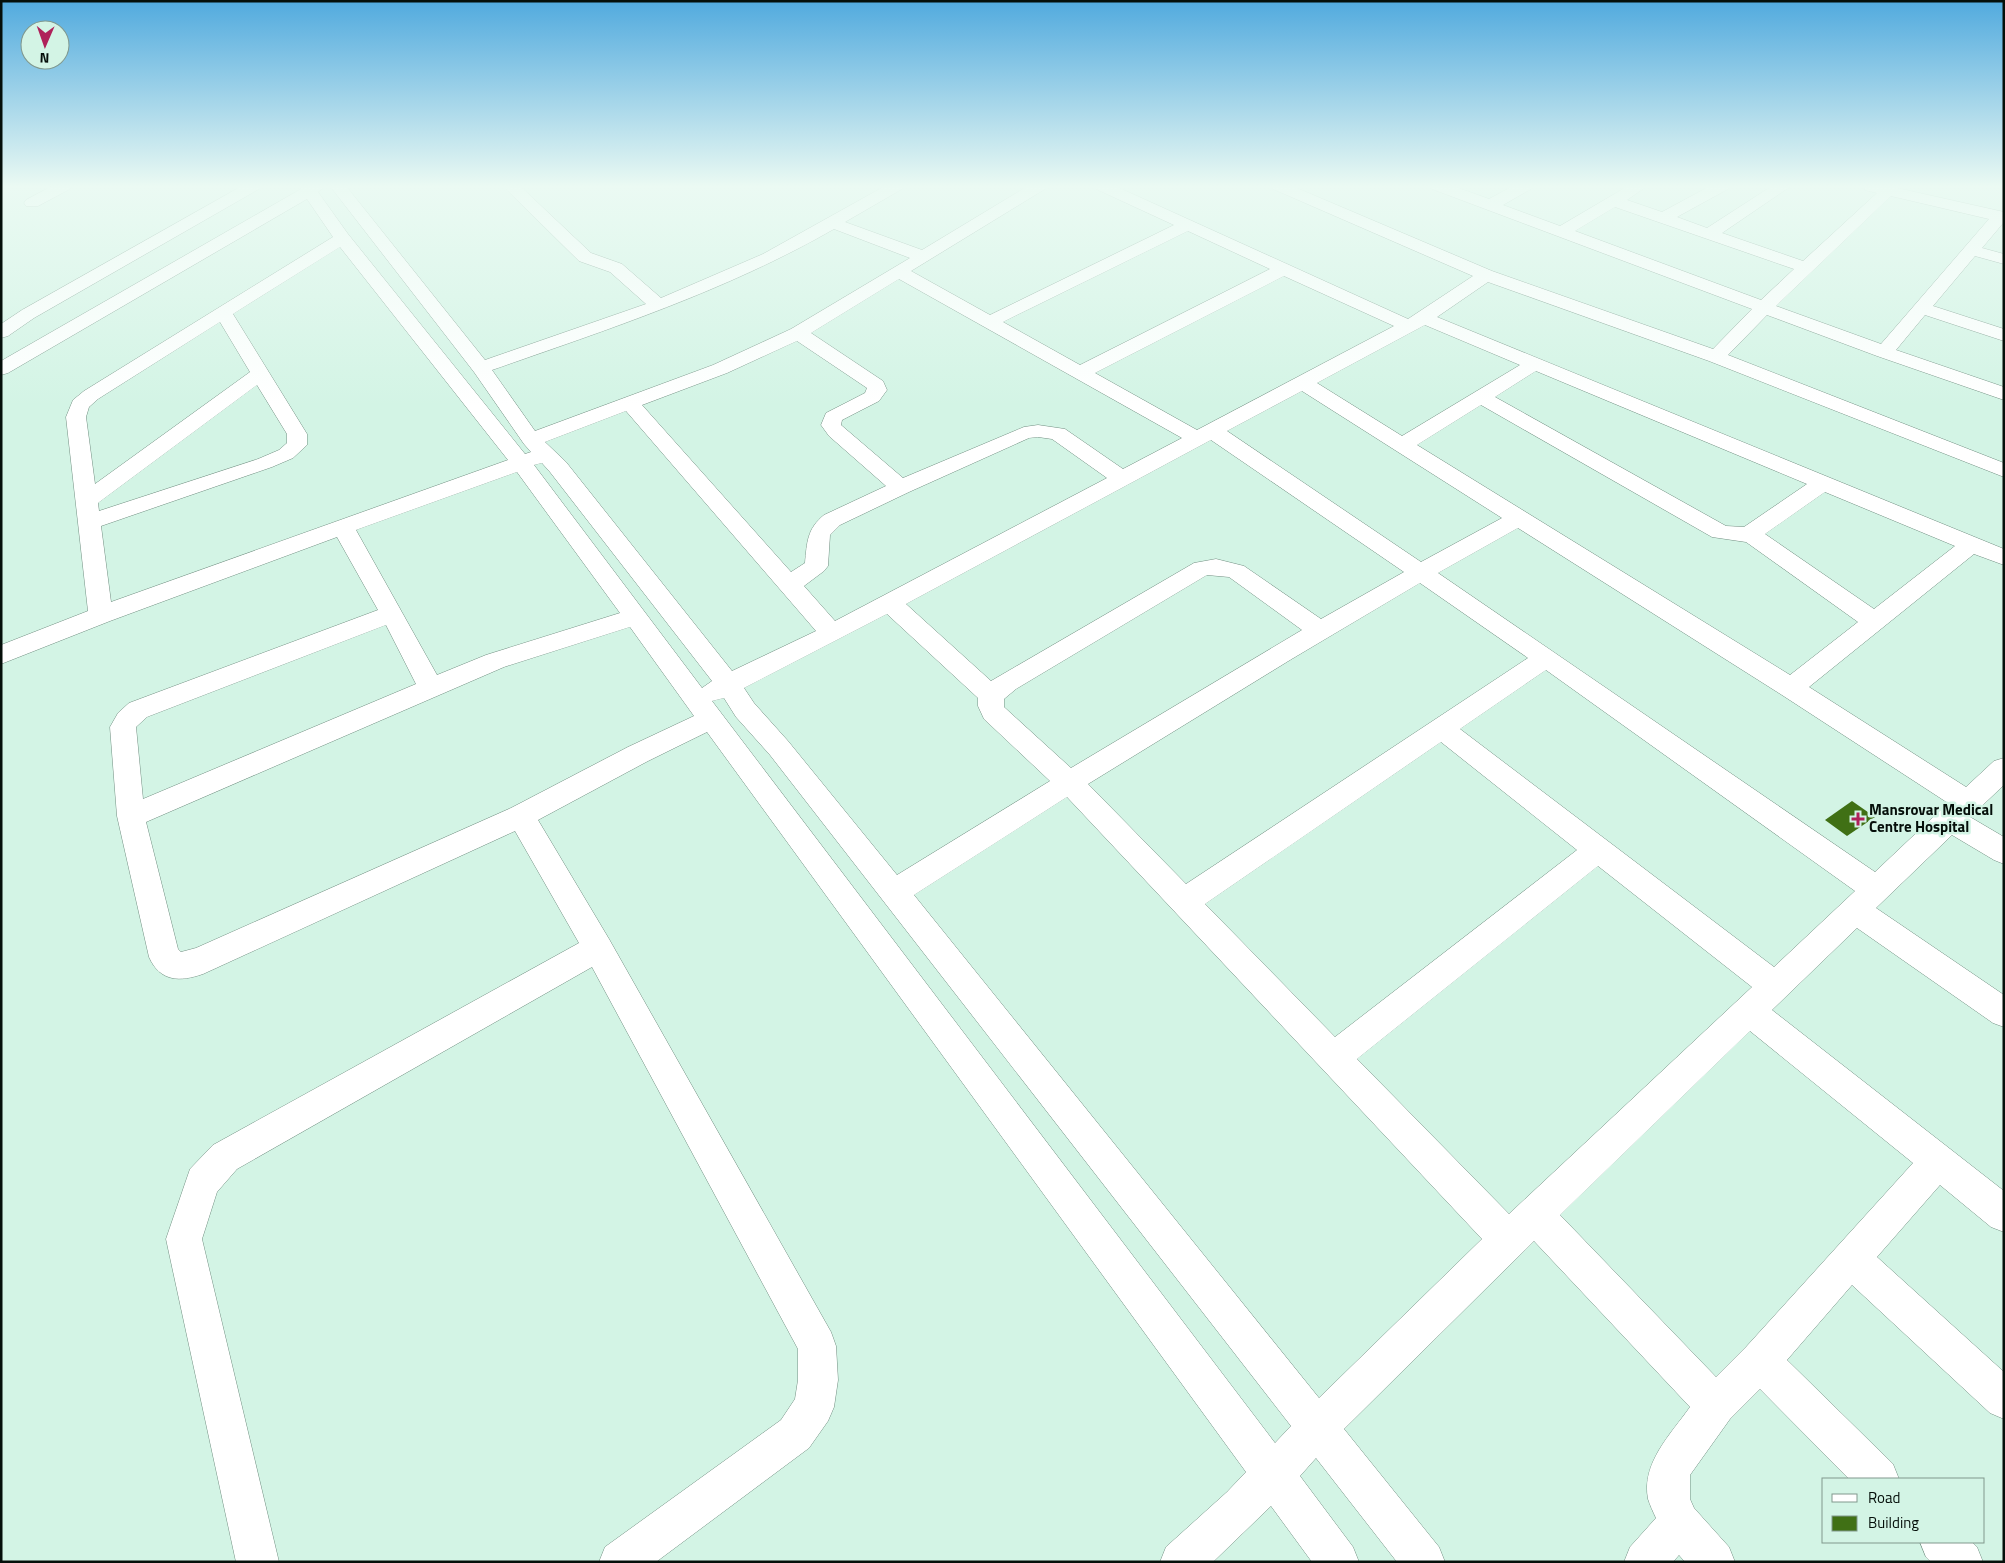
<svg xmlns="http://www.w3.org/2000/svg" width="2005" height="1563" font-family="'Titillium Web',sans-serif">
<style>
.building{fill:#407015}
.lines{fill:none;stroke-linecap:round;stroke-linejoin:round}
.minor-casing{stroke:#728f82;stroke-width:1}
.major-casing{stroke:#728f82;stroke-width:1}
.minor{fill:#fff;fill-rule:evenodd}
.major{fill:#fff;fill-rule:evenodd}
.poi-dot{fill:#af215a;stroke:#d3f4e5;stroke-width:2}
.labels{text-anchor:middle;stroke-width:5;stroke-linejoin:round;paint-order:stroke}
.poi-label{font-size:15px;font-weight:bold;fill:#050f0a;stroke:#d3f4e5;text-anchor:start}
</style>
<rect width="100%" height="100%" fill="#d3f4e5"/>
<path class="building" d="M1852,801L1875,817L1847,836L1825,820Z"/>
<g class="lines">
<defs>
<path id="minor" d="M52,186H72L70,189L38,206H26L24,203L26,200Z
M298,186H326L318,192L348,234L525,454L531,452L524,444L474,372L330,186H346L485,360L646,304L610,272L579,261L503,186H520L591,253L622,264L661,298L763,254L885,186H904L902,189L845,222L922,250L1028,186H1047L1045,189L911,271L990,315L1174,225L1096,189L1094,186H1115L1408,319L1473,276L1273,189L1271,186H1292L1492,271L1713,349L1752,309L1432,189L1430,186H1453L1489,199L1513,186H1533L1531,189L1503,205L1560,226L1628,186H1647L1627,200L1662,212L1710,186H1730L1728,189L1677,217L1707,228L1772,186H1791L1722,233L1803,261L1877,193L1865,190L1864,186H1888L2004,212V222L1982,248L2004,254V264L1975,256L1933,306L2004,329V341L1925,315L1896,350L2004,387V400L1877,356L1767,315L1728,355L2004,463V477L1709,361L1488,282L1437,317L2004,549V565L1974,554L1809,687L1966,787L1994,761L2004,758V785L1970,817L2004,837V864L1994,860L1952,835L1876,908L2004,995V1027L1993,1023L1857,928L1772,1010L2004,1191V1232L1991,1227L1940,1185L1877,1257L2004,1372V1419L1990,1413L1852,1285L1787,1360L1893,1464L1899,1479H1849L1760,1389L1730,1419L1690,1475V1499L1694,1508L1729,1547L1735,1562H1685L1679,1555L1673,1562H1624L1630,1547L1656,1518C1653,1512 1650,1505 1648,1499C1641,1463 1671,1434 1690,1407L1534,1241L1344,1429L1439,1547L1445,1562H1397L1316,1458L1300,1476L1353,1547L1359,1562H1312L1271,1506L1213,1562H1160L1166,1547L1227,1492L1246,1472L707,732L648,761L538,820L609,939L831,1332L836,1346L838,1380L834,1407L828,1421L809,1448L656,1562H599L605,1547L781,1420L795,1399L798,1380V1349L592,967L237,1169L217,1192L202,1239L279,1562H236L166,1239L190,1169L213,1145L579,943L515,831L203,974C180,982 160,982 149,957L117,816L110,727L118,713L129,703L378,610L337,537L110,621L1,664V645L88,611L66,417L73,400L84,391L333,237L307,199L8,373L1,375V361L301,189ZM1891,196L1989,219L1881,344L1776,306ZM1615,207L1794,269L1761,300L1575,231ZM834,229L910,258L791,329L713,365L535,431L492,370C609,329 726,291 834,229ZM1188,231L1270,269L1080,365L1003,322ZM340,247L508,460L111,602L101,526L272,467L293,458L307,445V434L233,314ZM1284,276L1394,326L1197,430L1095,373ZM899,279L1182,438L1123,469L1065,429L1038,425L1024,427L903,478L841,425L842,420L879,401L887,390L883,381L811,333ZM220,322L250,372L95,484L86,417L89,407L98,399ZM1425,325L1520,365L1402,436L1317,383ZM797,341L867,388L865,393L826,413L821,425L829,436L886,486L824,515C807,529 807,542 805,563L791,572L642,405L727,373ZM1536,371L1807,484L1744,527L1726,526L1495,397ZM257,385L287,434V443L279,450L258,459L99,511L98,503ZM1302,391L1502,518L1421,562L1227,431ZM1481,405L1712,537L1746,542L1858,622L1790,675L1417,445ZM626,411L816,631L732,671L566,462L545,442ZM1038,437L1052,439L1107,478L835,621L804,586L824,571L828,566L830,535L840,525L909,492L1029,438ZM1211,440L1404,572L1321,619L1244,566L1216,559L1194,563L991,681L906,604ZM542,463L550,472L712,681L702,688L534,465ZM517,472L620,613L486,655L437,675L356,530ZM1825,492L1955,546L1874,609L1765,534ZM1518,528L1782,695L1948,803L1875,872L1438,573ZM1207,575L1229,577L1302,630L1071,768L1004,707V699L1016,689ZM1420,583L1528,658L1186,884L1088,784L1290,660ZM887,614L978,698V706L984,719L1050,781L897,875L788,741L754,703L744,688ZM386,625L416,684L143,799L136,727L147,717ZM630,627L694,716L628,747L511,808L196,948L181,952L178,949L146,822L504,667ZM1546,670L1855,891L1774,967L1460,729ZM724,698L736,717L770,755L1291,1426L1275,1443L712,701ZM1441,742L1577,850L1335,1037L1205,904ZM1067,797L1482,1239L1319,1398L914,895ZM1598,866L1752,987L1509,1214L1357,1059ZM1750,1031L1913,1163L1746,1347L1716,1377L1560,1215Z
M1920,1542H1972L1977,1547L1983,1562H1931L1926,1557Z"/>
<path id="major" d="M242,186H261L259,189L34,318L8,336L1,338V324L22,310Z"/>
</defs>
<use href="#minor" class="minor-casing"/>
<use href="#major" class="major-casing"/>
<use href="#minor" class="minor"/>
<use href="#major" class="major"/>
</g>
<linearGradient id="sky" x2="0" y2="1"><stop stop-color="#51aade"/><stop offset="0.46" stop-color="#ebfaf3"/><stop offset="1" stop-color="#ebfaf3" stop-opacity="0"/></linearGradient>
<rect width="2005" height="405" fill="url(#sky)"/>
<path class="poi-dot" d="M1855.5 811.5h5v5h5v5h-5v5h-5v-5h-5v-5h5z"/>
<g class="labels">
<g class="poi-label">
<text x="1869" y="815">Mansrovar Medical<tspan x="1869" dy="17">Centre Hospital</tspan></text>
</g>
</g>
<rect width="2005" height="1563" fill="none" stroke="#050f0a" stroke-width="5"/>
<rect x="1822" y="1478" width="162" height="65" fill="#d3f4e5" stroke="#81988d"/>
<rect x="1832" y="1494" width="25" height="8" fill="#ffffff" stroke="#81988d"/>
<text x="1868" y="1503" font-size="15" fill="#050f0a">Road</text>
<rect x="1832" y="1516" width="25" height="15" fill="#407015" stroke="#81988d"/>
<text x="1868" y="1528" font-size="15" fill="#050f0a">Building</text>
<g transform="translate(45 45) rotate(182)"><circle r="24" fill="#d3f4e5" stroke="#81988d"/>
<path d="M0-4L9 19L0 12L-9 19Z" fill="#af215a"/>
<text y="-8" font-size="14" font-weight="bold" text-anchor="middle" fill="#050f0a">N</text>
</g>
</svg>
